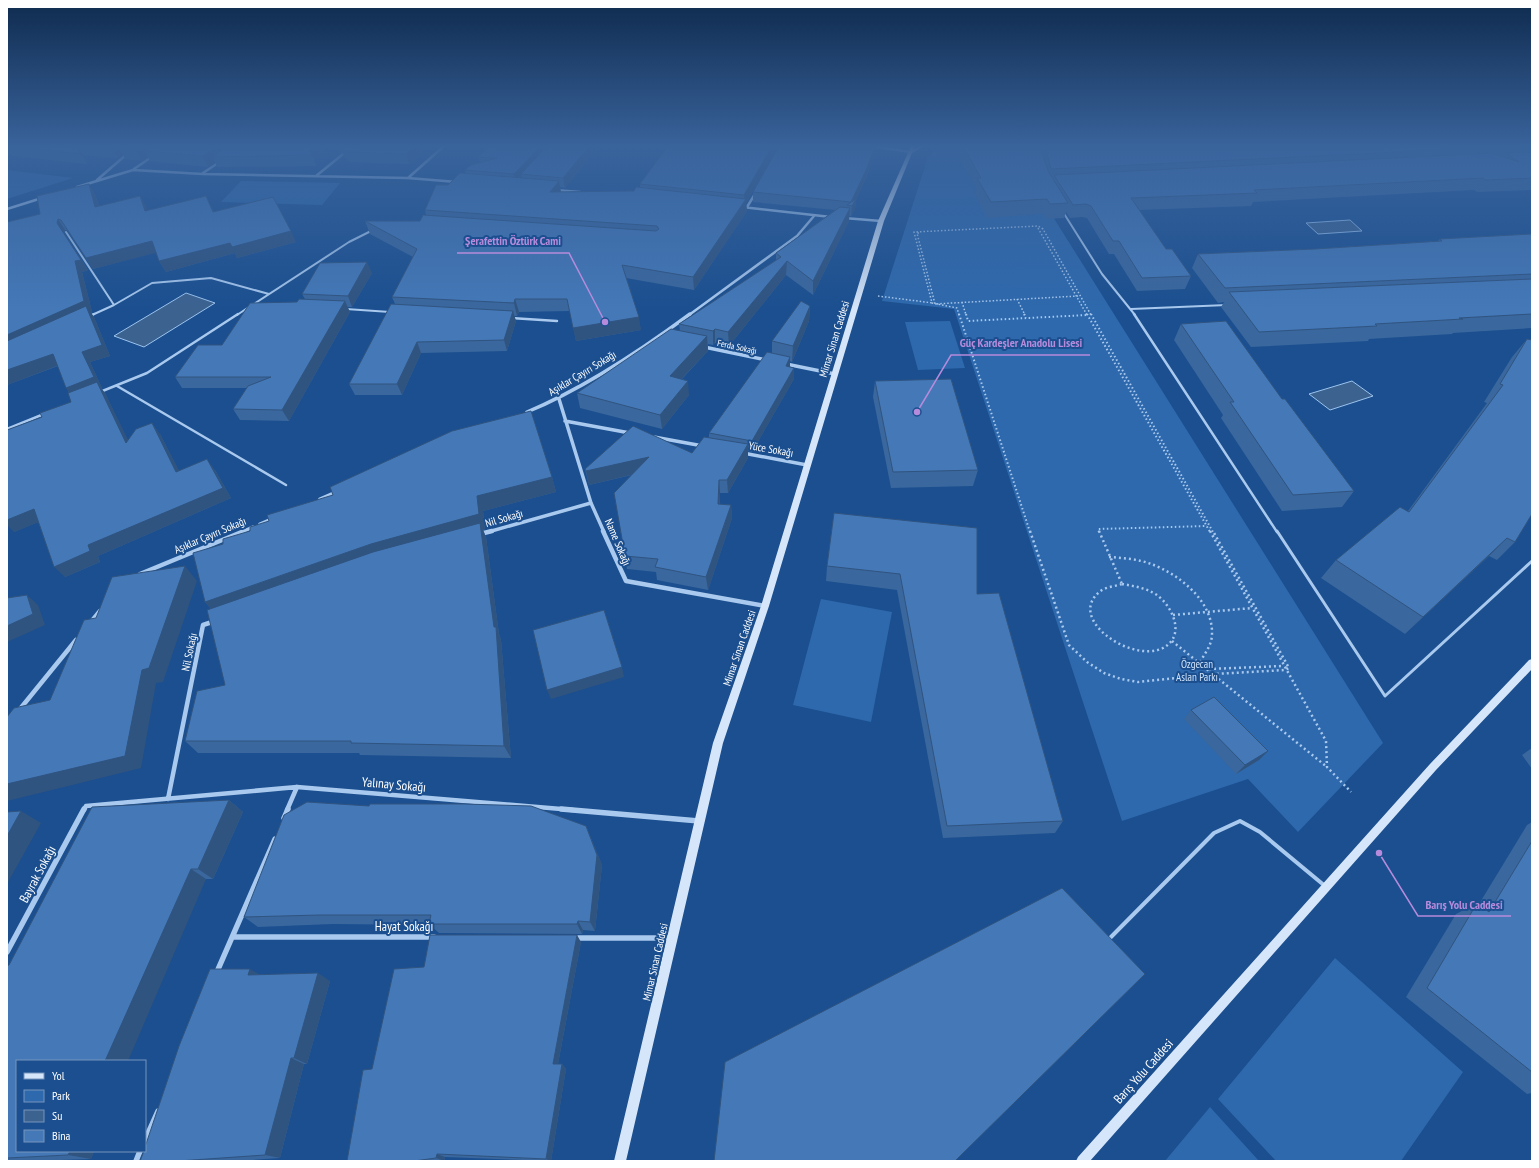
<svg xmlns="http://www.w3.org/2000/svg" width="1539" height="1168" font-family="'PT Sans Narrow',sans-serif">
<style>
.green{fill:#2e69ad}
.water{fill:#3c6290;stroke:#9cc4f0}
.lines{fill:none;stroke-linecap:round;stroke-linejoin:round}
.path-far2{stroke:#a9c9ee;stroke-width:1.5;stroke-dasharray:1.5 2;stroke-linecap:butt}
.path-far1{stroke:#a9c9ee;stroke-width:2;stroke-dasharray:1.5 2.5;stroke-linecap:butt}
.path{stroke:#a9c9ee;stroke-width:2.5;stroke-dasharray:2 3;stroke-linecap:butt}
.service-far3{stroke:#a9c9ee;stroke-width:2}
.service-far2{stroke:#a9c9ee;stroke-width:2.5}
.service-far1{stroke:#a9c9ee;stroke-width:3}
.service{stroke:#a9c9ee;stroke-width:4}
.minor-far3{stroke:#a9c9ee;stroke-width:2.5}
.minor-far2{stroke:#a9c9ee;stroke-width:3.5}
.minor-far1{stroke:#a9c9ee;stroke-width:4.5}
.minor{stroke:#a9c9ee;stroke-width:5.5}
.secondary{fill:#d6e6fa;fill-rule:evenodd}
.wall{fill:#3a679d;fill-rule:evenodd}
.shaded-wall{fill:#305480}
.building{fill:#4478b7;stroke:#305480}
.labels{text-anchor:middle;stroke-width:4;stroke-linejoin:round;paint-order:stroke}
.far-street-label{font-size:9px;fill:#fff;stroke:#1b4f8f}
.street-label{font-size:11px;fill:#fff;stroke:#1b4f8f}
.park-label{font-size:11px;fill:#cfe3fa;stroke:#1b4f8f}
.near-street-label{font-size:13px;fill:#fff;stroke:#1b4f8f}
.leader{fill:none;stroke:#b68bdc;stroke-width:1.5}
.callout-dot{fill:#b68bdc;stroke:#1b4f8f;stroke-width:1.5}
.callout-label{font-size:12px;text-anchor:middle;font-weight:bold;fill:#b68bdc;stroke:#1b4f8f;stroke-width:4;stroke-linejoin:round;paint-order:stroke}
</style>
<rect width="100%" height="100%" fill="#1b4f8f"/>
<path class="green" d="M943,146H1025L1028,177L1383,743L1298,832L1248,779L1122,821L954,309L882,301L928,157L939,147Z
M7,170L73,178L7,199Z
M241,181L340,183L322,205L221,202Z
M950,321L965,368L918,370L905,322Z
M821,599L892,612L871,722L793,705Z
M1335,958L1463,1072L1401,1161H1276L1218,1099Z
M1210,1107L1259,1161H1165Z"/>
<path class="water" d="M1350,220L1362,231L1318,234L1306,223Z
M186,293L215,303L144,347L114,336Z
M1352,381L1373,396L1330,410L1309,394Z"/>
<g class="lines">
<path class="path-far2" d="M1038,228L1087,315
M919,233H917L935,304L1078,296
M878,296L933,303
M1017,299L1025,315
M962,302L966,315
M959,315L957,308L932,303L914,232L1038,226L1043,229L1091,315"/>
<path class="path-far1" d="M959,314L1030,532
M966,314L968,321L1088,315
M1024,314L1026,318
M1087,314L1210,532
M1091,314L1213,532
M1099,532L1098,529L1207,526"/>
<path class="path" d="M1030,531L1069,645L1087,662L1104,673L1121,679L1138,682L1215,674L1285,670L1289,668L1213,531
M1099,531L1122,584
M1210,531L1326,741L1327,767L1351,792
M1109,557C1123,558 1138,559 1151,564C1179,574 1213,601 1212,634C1212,645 1205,653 1200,662
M1122,584C1134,586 1146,588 1157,595C1173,607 1186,636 1163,648C1131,664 1063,617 1102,590C1107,587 1116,586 1122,584Z
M1173,615L1252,608
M1172,641L1327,767
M1209,669L1283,666"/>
<path class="service-far3" d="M1063,212L1102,274L1135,315
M66,232L114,305
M254,304L349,242L373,230
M346,309L390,312
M1131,309L1227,305
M92,315L114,305L152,283L211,278L269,294
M237,315L249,307"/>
<path class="service-far2" d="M1134,314L1277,532
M90,316L94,314
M511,318L557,321
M117,386L286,485
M100,392L147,373L238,314
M7,429L44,414"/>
<path class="service-far1" d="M1277,531L1385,696L1532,561"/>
<path class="service" d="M1111,937L1214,833L1240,821L1260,832L1325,886"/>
<path class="minor-far3" d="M870,146L911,152
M134,169L153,156
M203,173L221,161
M316,176L353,146
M408,178L444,146
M97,180L127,154
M77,187L133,170L203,174L408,178L457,182
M555,190L580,192
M742,207L831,217
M747,207L755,194
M7,209L42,198
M844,218L881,221
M689,315L797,236L814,216"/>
<path class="minor-far2" d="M704,347L766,360
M786,364L835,374
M559,399L591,503L604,532
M527,412C585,388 640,351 690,314
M565,421L630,433
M654,437L703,446
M743,453L807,465
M320,499L336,492
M260,524L274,518
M242,532L253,527
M488,532L591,503"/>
<path class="minor-far1" d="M603,531L626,581L765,606
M480,534L492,531
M140,574L244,531
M91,622L100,611
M20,709L76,640
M168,799L203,625L215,621
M84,810L86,806L297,787L573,810
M287,810L297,787"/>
<path class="minor" d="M561,809L699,821
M284,818L288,809
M233,937H434
M573,938H672
M7,952L84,809
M216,974L275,839
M145,1140L158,1111
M136,1161L140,1151"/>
<path class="secondary" d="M911,146H915L914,149L919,146H925L912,153L884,221L769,606L723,743L626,1161H614L713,743L761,606L878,221Z
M1532,659V669L1436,770L1090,1161H1076L1078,1157L1430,764L1529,660Z"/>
</g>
<path class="wall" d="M7,146H331L314,160L316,166L217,167L215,162L208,167L150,161L148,157L142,161L125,159L123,154L118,158L84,155L87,164L7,155Z
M335,146H430L409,164L350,162L344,156L342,151L341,152Z
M490,146H598L565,188L560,187L561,192L634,191L640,187V184L778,146L746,203L747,211L694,290L626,278L641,330L576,341L570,311L519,312L517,316H514L516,321L507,351L421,353L402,395H355L349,384L395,304L392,297L413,257L370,234L365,221H420L426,215L425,210L448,185L466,174L465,170L480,162L478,157Z
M961,146H1040L1041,149L1042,146H1532V190L1477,192L1474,190L1253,202L1251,206L1139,210L1166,249L1191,276L1185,289L1137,291L1114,254H1109L1087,218L1082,217L1070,218L1066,212L1064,218L1046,219L1043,214L987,218L974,193L975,187L959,158ZM1478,151L1482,154H1475Z
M876,150L866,178L856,200L855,209L851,216H849V221L813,295L786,275L729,346L715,343L713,345L708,344V351L682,379L689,395L662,429L580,408L577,393L680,331L679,324L776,260V253L835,210L753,202V192Z
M95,194L99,206H146L147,210L211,206L214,212L296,242L237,258L235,253L166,272L159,261L156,252L93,269L68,231L65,230L64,233L88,270L82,272L92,312L91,313L94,317L110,356L90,362L102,388H101L105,393L128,441L160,434L179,471L215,470L231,498L98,556L100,562L65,577L38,522L14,532L42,417L71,402L69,393L58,366L7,385V222L40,214Z
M1532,234V328L1453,333L1452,334L1369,339L1368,341L1251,347L1221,307L1224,302L1218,303L1192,268L1198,254L1315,249L1438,241L1440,239Z
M372,273L352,307H347L350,312L289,421L240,420L233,409L247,388H182L175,377L222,345L297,302L305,299L302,294Z
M810,306L809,321L792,362L790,361V367L794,379L752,452L748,451V458L728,493H720V504L731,505L732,518L708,590L657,580L656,572L627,569L625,556L632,475L589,485L585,469L692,453L709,437V433L772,353V341Z
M1181,324L1354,491L1342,507L1282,511L1221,418L1223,415L1174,340Z
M1527,339L1515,542L1497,560L1489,556L1405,634L1321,578L1336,560L1408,511L1487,403L1484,402L1512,357Z
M875,381L978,470L973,486L891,488L873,397Z
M552,477L556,492L483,511L485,529L483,530L486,537L499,634L501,640L511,758L360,755L359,753H198L185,741L225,685L211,609L205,602Z
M834,513L977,594L1063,821L1055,833L943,838L897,590L826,581L827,566Z
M1191,710L1268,751L1259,760L1236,774L1184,719Z
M1532,748V769L1522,755Z
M229,800L243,812L213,879H206L17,1061L94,1151L91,1159L29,1161H7V966L9,965Z
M1532,822V1093L1527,1094L1406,997L1456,914L1477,903L1479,904L1527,825Z
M586,826L602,865L595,931L583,930L582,934L439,933L430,925L333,924L258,927L244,917Z
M581,942L558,1064H562L566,1069L551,1161L445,1157L444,1161H347L372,1069L424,967Z
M261,975L330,981L307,1064H304L280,1158L237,1161H140Z"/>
<path class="shaded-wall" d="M78,146L84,155L87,164L80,154Z
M114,146H132L119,149L123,154L118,158L112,148Z
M142,146H164L144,151L148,157L142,161L136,150Z
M219,146H240L212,157L215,162L208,167L202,156Z
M315,146H331L314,160L309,151Z
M338,146H349H340L342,151L341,152Z
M415,146H430L409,164L406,154Z
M541,146H552L521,174L522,178L516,184L514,174Z
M589,146H598L565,188L563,178Z
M772,146H778L746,203L747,211L694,290L693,277L745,201L744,195Z
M875,146H877L876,150L866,178L856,200L855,209L851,216L852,206L851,202Z
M559,181L561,193L550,192Z
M89,184L95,194L102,217L95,207Z
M140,196L146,206L151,221L145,211Z
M206,196L211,206L218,222L213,212Z
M850,208L849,221L813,295V281Z
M58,219L65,230L64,233L88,270L82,272L92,312L91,313L94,317L110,356L90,362L102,388H101L105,393L135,454L74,399L66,388L82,352L7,350V335Z
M291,231L296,242L237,258L235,253L166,272L159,261L230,243Z
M152,241L159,252L93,269L86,258Z
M787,261L786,275L729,346L728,332Z
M367,262L372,273L352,307L348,296Z
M515,299L519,312L517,316L514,303Z
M345,301L350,312L289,421L282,410Z
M810,306L809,321L792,362L793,346Z
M513,311L516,321L507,351L504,340Z
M639,317L641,330L576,341L573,328Z
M715,329V343L713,345V331Z
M707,336L708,351L671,390L670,376Z
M417,342L421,353L402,395L397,384Z
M53,354L62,364L7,385V370Z
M790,357V368L786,366Z
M794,368V379L752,452V441Z
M688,381L689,395L662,429L660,415Z
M152,423L160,434L185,482L176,472Z
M748,444V458L728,493L727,480Z
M649,457L651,470L589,485L586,471Z
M207,459L215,470L231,498L98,556L100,562L65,577L54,567L88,545Z
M552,477L556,492L483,511L485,529L483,530L486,537L499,634L501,640L511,758L504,746L217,616L205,602L371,544L477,496Z
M719,480L720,493L719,517L718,504Z
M731,505L732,518L708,590L706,577Z
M34,509L44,520L14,532L7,525V520Z
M1507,538L1489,556L1405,634L1423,617Z
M185,566L197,581L163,682L156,683L141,768L7,801V784L142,670Z
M27,595L38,605L45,625L7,642V626Z
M622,667L624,677L551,699L547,690Z
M1268,751L1259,760L1236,774L1245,765Z
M229,800L243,812L213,879L198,869Z
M21,811L41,823L7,884V836Z
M586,826L602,865L595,931L590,922Z
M191,869L206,879L128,1061H105Z
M578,921L583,930L582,934L577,924Z
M577,935L581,942L557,1069L553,1064Z
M250,969L264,977L248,975Z
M318,973L330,981L307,1064L294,1058Z
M291,1058L304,1064L280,1158L265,1155Z
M562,1064L566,1069L551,1161H550L546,1159Z
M70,1151H94L91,1159L68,1155Z
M437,1154L445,1157L444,1161L436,1158Z"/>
<path class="building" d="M9,146H78L80,154Z
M90,146H114L112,148Z
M122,146H142L136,150L119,149Z
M152,146H219L202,156L144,151Z
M228,146H315L309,151L312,155L212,157Z
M340,146H415L406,154L346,152Z
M490,146H541L514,174L465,170L471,165L497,158L478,157Z
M547,146H589L563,178L521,174Z
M668,146H772L744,195L640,184Z
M779,146H875L867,168L851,202L753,192Z
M963,146H1040L1048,171L1068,203L1050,204L1047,199L991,202L977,178H981Z
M1045,146H1473L1479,148L1051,169Z
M1496,146H1532V147L1499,148Z
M1532,152V178L1485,180L1483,178L1254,190L1257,193L1131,198L1166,249H1172L1191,276L1142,278L1119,241H1113L1091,206L1086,204L1073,205L1054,175L1492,153L1519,162L1506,153Z
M460,173L559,181L550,192L634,191L636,187L746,199L693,277L622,265L639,317L573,328L567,299H515L514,303L392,297L417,249L365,221H420L423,215L656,231L659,229L657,226L425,210L436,185H448Z
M89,184L95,207L140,196L145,211L206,196L213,212L273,197L291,231L232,247L230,243L159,261L152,241L86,258L61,220L58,219L57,223L81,260L75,261L84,301L7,335V222L40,214L37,196Z
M856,199L852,206L847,205Z
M840,207L850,208L813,281L787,261L728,332L715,329L713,331L679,324L781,257L776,253Z
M1532,234V274L1225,288L1198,254L1315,249L1442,241L1440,239Z
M367,262L348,296L302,294L320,263Z
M1532,279V314L1459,318L1463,319L1375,324L1377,326L1259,332L1229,292Z
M299,299L345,301L282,410L233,409L248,386L271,377H175L198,345H222L250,303L297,302Z
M801,301L810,306L793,346L772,341Z
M391,304L513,311L504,340L417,342L397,384H349Z
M86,306L102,345L82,352L94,377L66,388L53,354L7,370V341Z
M1226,321L1282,399H1285L1354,491L1293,495L1230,402H1234L1181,324Z
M671,329L707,336L670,376L688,381L660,415L577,393Z
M1527,339L1532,340V514L1515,542L1507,538L1423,617L1336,560L1400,507L1409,512L1503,385L1500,384Z
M767,352L790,357L786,366L794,368L752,441L709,433Z
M951,379L978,470L893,472L875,381Z
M97,382L126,443L136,429L152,423L176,472L207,459L223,488L88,545L90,551L54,567L34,509L7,520V430L42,417L40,413L71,402L68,393Z
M531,411L552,477L477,496L479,514L371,544L205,602L193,553L223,544V539L250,531V527L269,521L267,515L333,495L330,487L452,431Z
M633,426L692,453L704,437L748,444L727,480H719L718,504L731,505L706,577L655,567L658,559L625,556L614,493L649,457L586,471L585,469Z
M834,513L977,528V594L999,593L1063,821L947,826L900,574L827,566Z
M480,523L494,627H496L504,746L351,743V741H185L197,691L225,685L207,610L373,552Z
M185,566L149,668L142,670L125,756L7,784V717L14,708L50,700L84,620L96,618L112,577Z
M27,595L33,614L7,626V598Z
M604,610L622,667L547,690L533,630Z
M1214,697L1268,751L1245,765L1191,710Z
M229,800L198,869H191L105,1061H17V1151H70L68,1155L7,1158V966L9,965L92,807Z
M307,802L369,806L370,804H464L531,806L586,826L597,855L590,922L578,921L577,924H429L431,915H320L244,917L284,815Z
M21,811L7,836V812Z
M1532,841V1072L1427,988L1477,903L1489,912Z
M1062,888L1145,974L955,1161H714L725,1062Z
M430,935H577L553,1064H562L546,1159L437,1154L436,1158L414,1161H347L363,1070L372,1069L394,969L424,967Z
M210,969H250L248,975L318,973L294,1058H291L265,1155L178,1161H140L144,1151H145V1147L179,1046Z"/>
<linearGradient id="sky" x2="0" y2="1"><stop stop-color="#0f2b4f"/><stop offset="0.47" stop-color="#39639b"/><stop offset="1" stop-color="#39639b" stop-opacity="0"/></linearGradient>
<rect width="1539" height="310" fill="url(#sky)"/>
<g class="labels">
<g class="far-street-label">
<text transform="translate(737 347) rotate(12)" y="3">Ferda Sokağı</text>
</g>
<g class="street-label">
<text transform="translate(834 339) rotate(-73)" y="4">Mimar Sinan Caddesi</text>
<text transform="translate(582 373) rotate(-31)" y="4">Aşıklar Çayırı Sokağı</text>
<text transform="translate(771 449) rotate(10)" y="4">Yüce Sokağı</text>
<text transform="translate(504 518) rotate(-16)" y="4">Nil Sokağı</text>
<text transform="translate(210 535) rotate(-23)" y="4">Aşıklar Çayırı Sokağı</text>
<text transform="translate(618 542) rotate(67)" y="4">Name Sokağı</text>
<text transform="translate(739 648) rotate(-71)" y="4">Mimar Sinan Caddesi</text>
<text transform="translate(189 652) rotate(-78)" y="4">Nil Sokağı</text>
<text transform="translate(655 962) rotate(-77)" y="4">Mimar Sinan Caddesi</text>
</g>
<g class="park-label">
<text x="1197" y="668">Özgecan<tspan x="1197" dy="13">Aslan Parkı</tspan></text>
</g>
<g class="near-street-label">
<text transform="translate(394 784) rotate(5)" y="5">Yalınay Sokağı</text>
<text transform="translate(37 874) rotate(-62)" y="5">Bayrak Sokağı</text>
<text x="404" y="931">Hayat Sokağı</text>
<text transform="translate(1143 1071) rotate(-48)" y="5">Barış Yolu Caddesi</text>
</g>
</g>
<path class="leader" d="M605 322L569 253H457M917 412L951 355H1090M1379 853L1418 916H1511"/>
<g class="callout-dot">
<circle cx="605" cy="322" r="4"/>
<circle cx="917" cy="412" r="4"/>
<circle cx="1379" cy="853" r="4"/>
</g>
<g class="callout-label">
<text x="513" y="245">Şerafettin Öztürk Cami</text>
<text x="1021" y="347">Güç Kardeşler Anadolu Lisesi</text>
<text x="1464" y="909">Barış Yolu Caddesi</text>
</g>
<rect width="1539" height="1168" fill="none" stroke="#ffffff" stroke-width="16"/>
<rect x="16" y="1060" width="130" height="92" fill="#1b4f8f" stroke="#7695bc"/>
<rect x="24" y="1073" width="20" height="6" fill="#d6e6fa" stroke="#7695bc"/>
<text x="52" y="1080" font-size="12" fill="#ffffff">Yol</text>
<rect x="24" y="1090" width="20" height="12" fill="#2e69ad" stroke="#7695bc"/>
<text x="52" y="1100" font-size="12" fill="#ffffff">Park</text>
<rect x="24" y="1110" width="20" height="12" fill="#3c6290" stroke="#7695bc"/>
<text x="52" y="1120" font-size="12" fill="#ffffff">Su</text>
<rect x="24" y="1130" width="20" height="12" fill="#4478b7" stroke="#7695bc"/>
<text x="52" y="1140" font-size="12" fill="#ffffff">Bina</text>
</svg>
